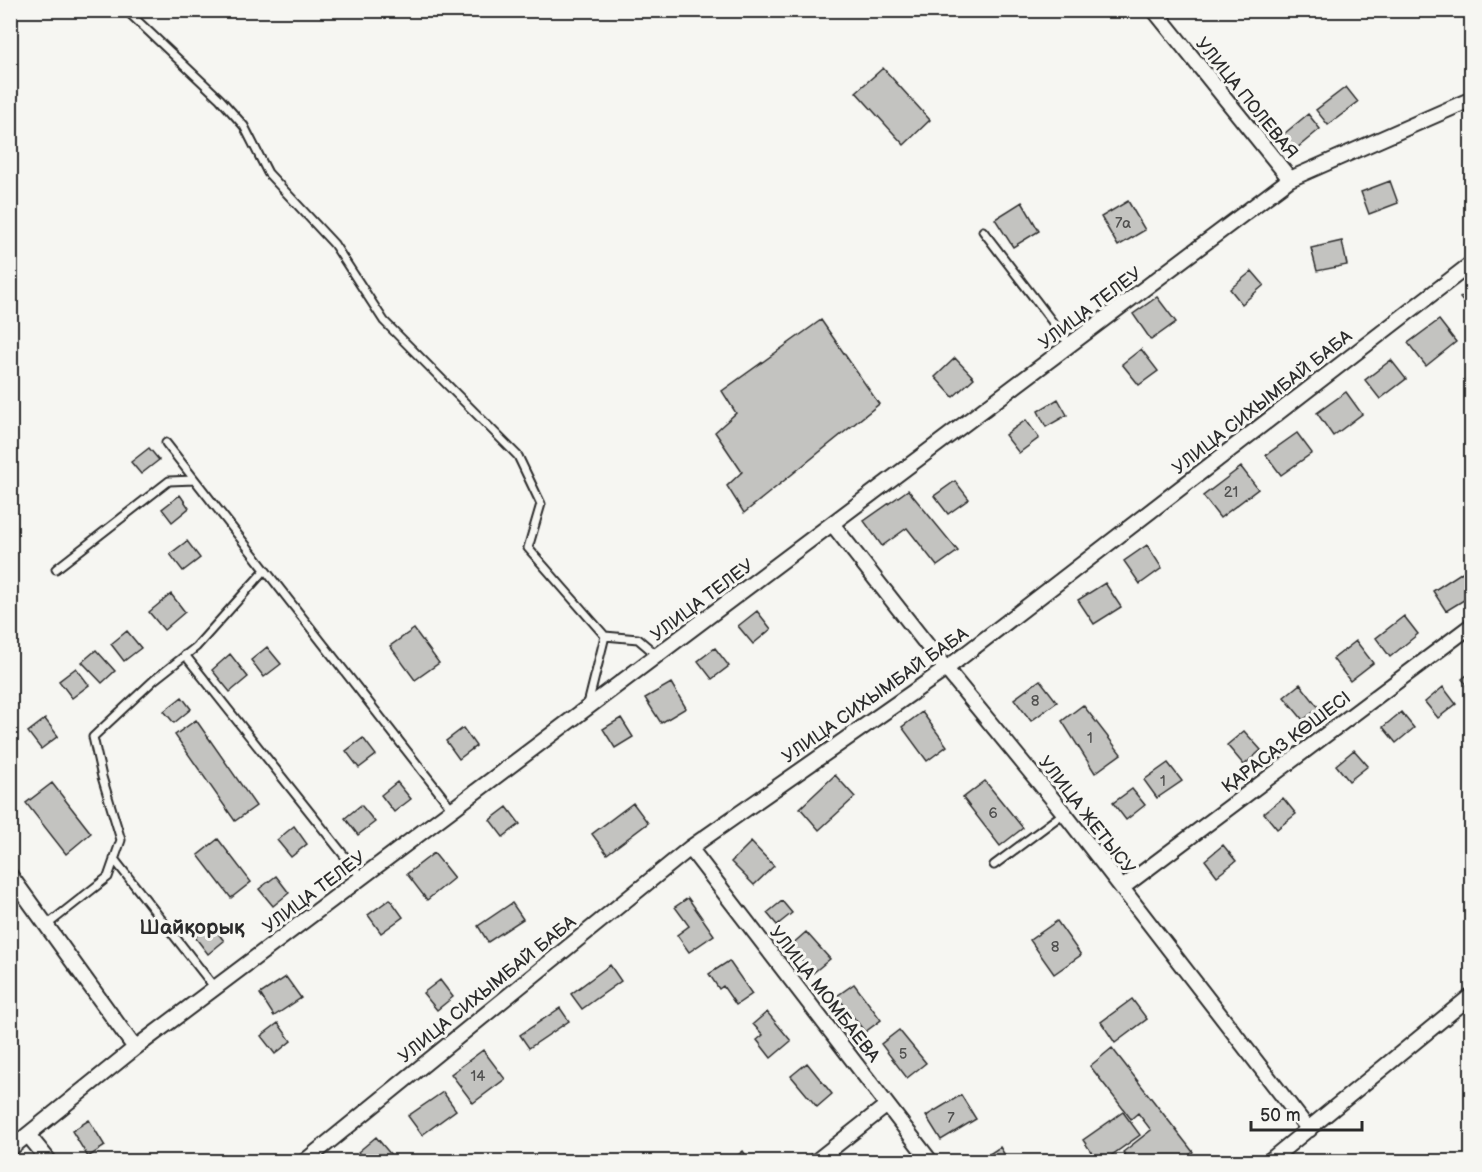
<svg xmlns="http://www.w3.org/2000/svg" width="1482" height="1172" font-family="'Balsamiq Sans',sans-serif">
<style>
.building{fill:#c3c3c0;stroke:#2b2b2b;stroke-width:1.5}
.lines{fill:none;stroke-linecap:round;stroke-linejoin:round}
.lane-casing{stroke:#2b2b2b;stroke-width:11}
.street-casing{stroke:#2b2b2b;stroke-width:18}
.lane{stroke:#f6f6f2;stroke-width:7}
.street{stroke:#f6f6f2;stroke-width:14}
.labels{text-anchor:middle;stroke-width:6;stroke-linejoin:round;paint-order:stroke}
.number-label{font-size:15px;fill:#515150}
.street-label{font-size:18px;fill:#2b2b2b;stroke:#f6f6f2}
.quarter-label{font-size:21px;font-weight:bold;fill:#2b2b2b;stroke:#f6f6f2}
</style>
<rect width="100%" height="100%" fill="#f6f6f2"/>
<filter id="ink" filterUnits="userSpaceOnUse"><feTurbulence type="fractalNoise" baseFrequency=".0167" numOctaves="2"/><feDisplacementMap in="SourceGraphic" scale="12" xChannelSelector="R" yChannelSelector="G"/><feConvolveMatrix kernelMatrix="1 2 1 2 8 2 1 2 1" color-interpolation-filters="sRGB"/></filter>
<g filter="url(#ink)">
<path class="building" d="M883,68L930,120L904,145L856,92Z
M1346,87L1358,102L1328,125L1316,110Z
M1308,114L1320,129L1291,153L1279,138Z
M1390,181L1398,203L1369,214L1361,192Z
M1128,201L1145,230L1118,246L1101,217Z
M1022,202L1039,231L1013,247L995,219Z
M1342,241L1347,265L1317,271L1311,248Z
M1252,271L1264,285L1242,304L1230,289Z
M1472,290V313L1460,298Z
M1157,297L1176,322L1151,340L1133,314Z
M821,320L879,404L744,513L727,486L742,472L715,432L736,413L722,391Z
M1439,320L1456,342L1426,366L1408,343Z
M1141,349L1158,371L1139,385L1122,364Z
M955,358L974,378L953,397L935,377Z
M1391,360L1406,379L1380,399L1365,380Z
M1346,392L1362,414L1333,436L1317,413Z
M1058,399L1067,415L1046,427L1038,411Z
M1026,420L1039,438L1019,453L1005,435Z
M1297,433L1312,453L1281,475L1266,455Z
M149,448L159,460L141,474L131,462Z
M1241,467L1258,489L1220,518L1203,496Z
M955,481L969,499L948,514L934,496Z
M908,490L958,551L937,566L907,528L882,546L864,521Z
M180,495L189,508L172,522L162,509Z
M187,541L200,558L183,571L170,554Z
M1147,545L1162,568L1140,584L1124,561Z
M1467,569L1472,576V595L1446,611L1433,591Z
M1105,583L1121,607L1094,624L1078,600Z
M171,594L185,612L164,630L149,612Z
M757,611L771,629L753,644L738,626Z
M1404,616L1418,634L1390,657L1376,638Z
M414,629L439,663L415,680L390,646Z
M127,631L141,648L124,661L111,644Z
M1356,641L1373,663L1350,681L1333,659Z
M267,647L281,664L264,677L251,660Z
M715,648L729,666L712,679L698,661Z
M96,650L115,671L102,683L82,662Z
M230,654L248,677L230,692L212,670Z
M76,668L89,685L72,698L59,681Z
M1472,671V691L1462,679Z
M1040,680L1057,702L1031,721L1014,699Z
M671,683L686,708L661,723L645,698Z
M1300,684L1319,708L1303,720L1284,697Z
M1443,687L1456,704L1438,718L1425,702Z
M182,697L191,709L174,723L164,711Z
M1083,705L1121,754L1095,773L1062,721Z
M922,712L947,746L927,761L902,727Z
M1401,712L1414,728L1396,743L1383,727Z
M621,718L633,737L615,748L603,729Z
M45,719L58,736L41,749L28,732Z
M196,720L256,806L235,821L175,735Z
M463,728L476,746L459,759L446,741Z
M1244,731L1261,750L1244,765L1227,745Z
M363,738L376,755L359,768L346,751Z
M1354,750L1368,766L1349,781L1336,765Z
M10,756L18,766L10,771Z
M1168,763L1182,781L1157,798L1144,780Z
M835,775L855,797L819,830L800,808Z
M985,781L1023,828L1000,846L963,798Z
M397,782L411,799L394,812L381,795Z
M52,783L91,833L66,854L26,803Z
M1132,789L1145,805L1126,820L1113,803Z
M1283,798L1296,814L1277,829L1264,813Z
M633,803L648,823L607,854L592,834Z
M361,805L375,822L358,835L345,818Z
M507,807L520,824L503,837L490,820Z
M294,826L307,844L291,857L277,840Z
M218,839L251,882L231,898L198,855Z
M751,842L774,866L754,885L731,862Z
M1223,845L1236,861L1217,876L1205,860Z
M434,853L454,878L427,900L407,874Z
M276,876L289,893L273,906L259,889Z
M688,898L714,935L689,952L677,935L689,926L675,907Z
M390,899L403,917L381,933L368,915Z
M782,901L792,913L777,925L767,913Z
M512,903L523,919L488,942L478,926Z
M1057,921L1081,955L1054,974L1030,940Z
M211,924L224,941L208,954L195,937Z
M806,932L830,959L813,973L790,946Z
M729,961L752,994L736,1005L723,986L719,989L709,974Z
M610,965L621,981L582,1009L571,994Z
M286,977L301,998L274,1016L260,994Z
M440,980L453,997L437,1010L423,993Z
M854,984L881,1020L865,1032L837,996Z
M1132,999L1147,1019L1115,1043L1101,1022Z
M560,1008L569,1021L529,1048L520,1035Z
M767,1012L791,1041L771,1058L757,1040L763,1035L753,1024Z
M278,1023L291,1041L275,1054L261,1036Z
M899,1030L926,1063L907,1078L881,1044Z
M1112,1048L1193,1152L1181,1162H1131L1123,1152L1151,1130L1138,1113L1131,1119L1090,1066Z
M483,1050L505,1079L473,1103L451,1074Z
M807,1063L832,1094L817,1107L791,1076Z
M443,1092L456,1110L422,1135L408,1116Z
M961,1095L976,1119L941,1140L926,1116Z
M1123,1112L1140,1135L1102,1162H1098L1083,1140Z
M89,1120L105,1146L88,1157L72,1131Z
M376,1137L397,1162H366L358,1152Z
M1000,1147L1009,1162H977Z
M743,1151L751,1162H729Z
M876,1154L881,1162H866Z"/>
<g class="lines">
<defs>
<path id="lane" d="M126,10L220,99L244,126L268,173L334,244L384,321L518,456L541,504L528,548L605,636L588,704
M983,231L1070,345
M166,443L453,810
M56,569L169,481L194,480
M605,636L638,639L658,656
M185,655L362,878
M114,859L215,988
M994,865L1064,813
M47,925L108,877L121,840L102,777L93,737L154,680L196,647L265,570"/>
<path id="street" d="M1154,10L1290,179
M833,525L946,669L1064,813L1309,1130
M690,848L931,1162
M10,875L135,1048
M1122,888L1472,625
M28,1135L50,1162
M10,1149L135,1048L1290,179L1472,99
M304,1162L690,848L946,669L1472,263
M815,1162L887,1105
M1268,1162L1472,995"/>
</defs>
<use href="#lane" class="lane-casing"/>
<use href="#street" class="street-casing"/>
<use href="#lane" class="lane"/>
<use href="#street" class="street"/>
</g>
</g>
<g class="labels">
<g class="number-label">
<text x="1123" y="228">7а</text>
<text x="1231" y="497">21</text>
<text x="1035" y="706">8</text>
<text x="1090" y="743">1</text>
<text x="1163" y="786">1</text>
<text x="993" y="818">6</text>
<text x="1055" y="952">8</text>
<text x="903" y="1059">5</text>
<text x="478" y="1081">14</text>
<text x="951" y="1123">7</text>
</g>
<g class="street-label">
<text transform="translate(1247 98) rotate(51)" y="6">УЛИЦА ПОЛЕВАЯ</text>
<text transform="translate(1090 308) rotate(-37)" y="6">УЛИЦА ТЕЛЕУ</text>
<text transform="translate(1262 402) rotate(-38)" y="6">УЛИЦА СИХЫМБАЙ БАБА</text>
<text transform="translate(702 600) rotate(-37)" y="6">УЛИЦА ТЕЛЕУ</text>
<text transform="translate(875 695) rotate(-35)" y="6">УЛИЦА СИХЫМБАЙ БАБА</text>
<text transform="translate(1286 742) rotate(-37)" y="6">ҚАРАСАЗ КӨШЕСІ</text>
<text transform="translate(1087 815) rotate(52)" y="6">УЛИЦА ЖЕТЫСУ</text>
<text transform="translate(314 892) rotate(-37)" y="6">УЛИЦА ТЕЛЕУ</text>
<text transform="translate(487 989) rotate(-39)" y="6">УЛИЦА СИХЫМБАЙ БАБА</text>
<text transform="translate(825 994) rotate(52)" y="6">УЛИЦА МОМБАЕВА</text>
</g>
<g class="quarter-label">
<text x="192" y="934">Шайқорық</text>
</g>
</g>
<rect width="1482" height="1172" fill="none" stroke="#f6f6f2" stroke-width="36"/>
<rect x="18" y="18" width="1446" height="1136" fill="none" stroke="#2b2b2b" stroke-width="2" filter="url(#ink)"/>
<path d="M1251 1121v9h111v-9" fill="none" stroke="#2b2b2b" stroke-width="3"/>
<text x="1260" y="1121" font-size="18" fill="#2b2b2b" stroke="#f6f6f2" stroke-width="4.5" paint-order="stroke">50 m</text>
</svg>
